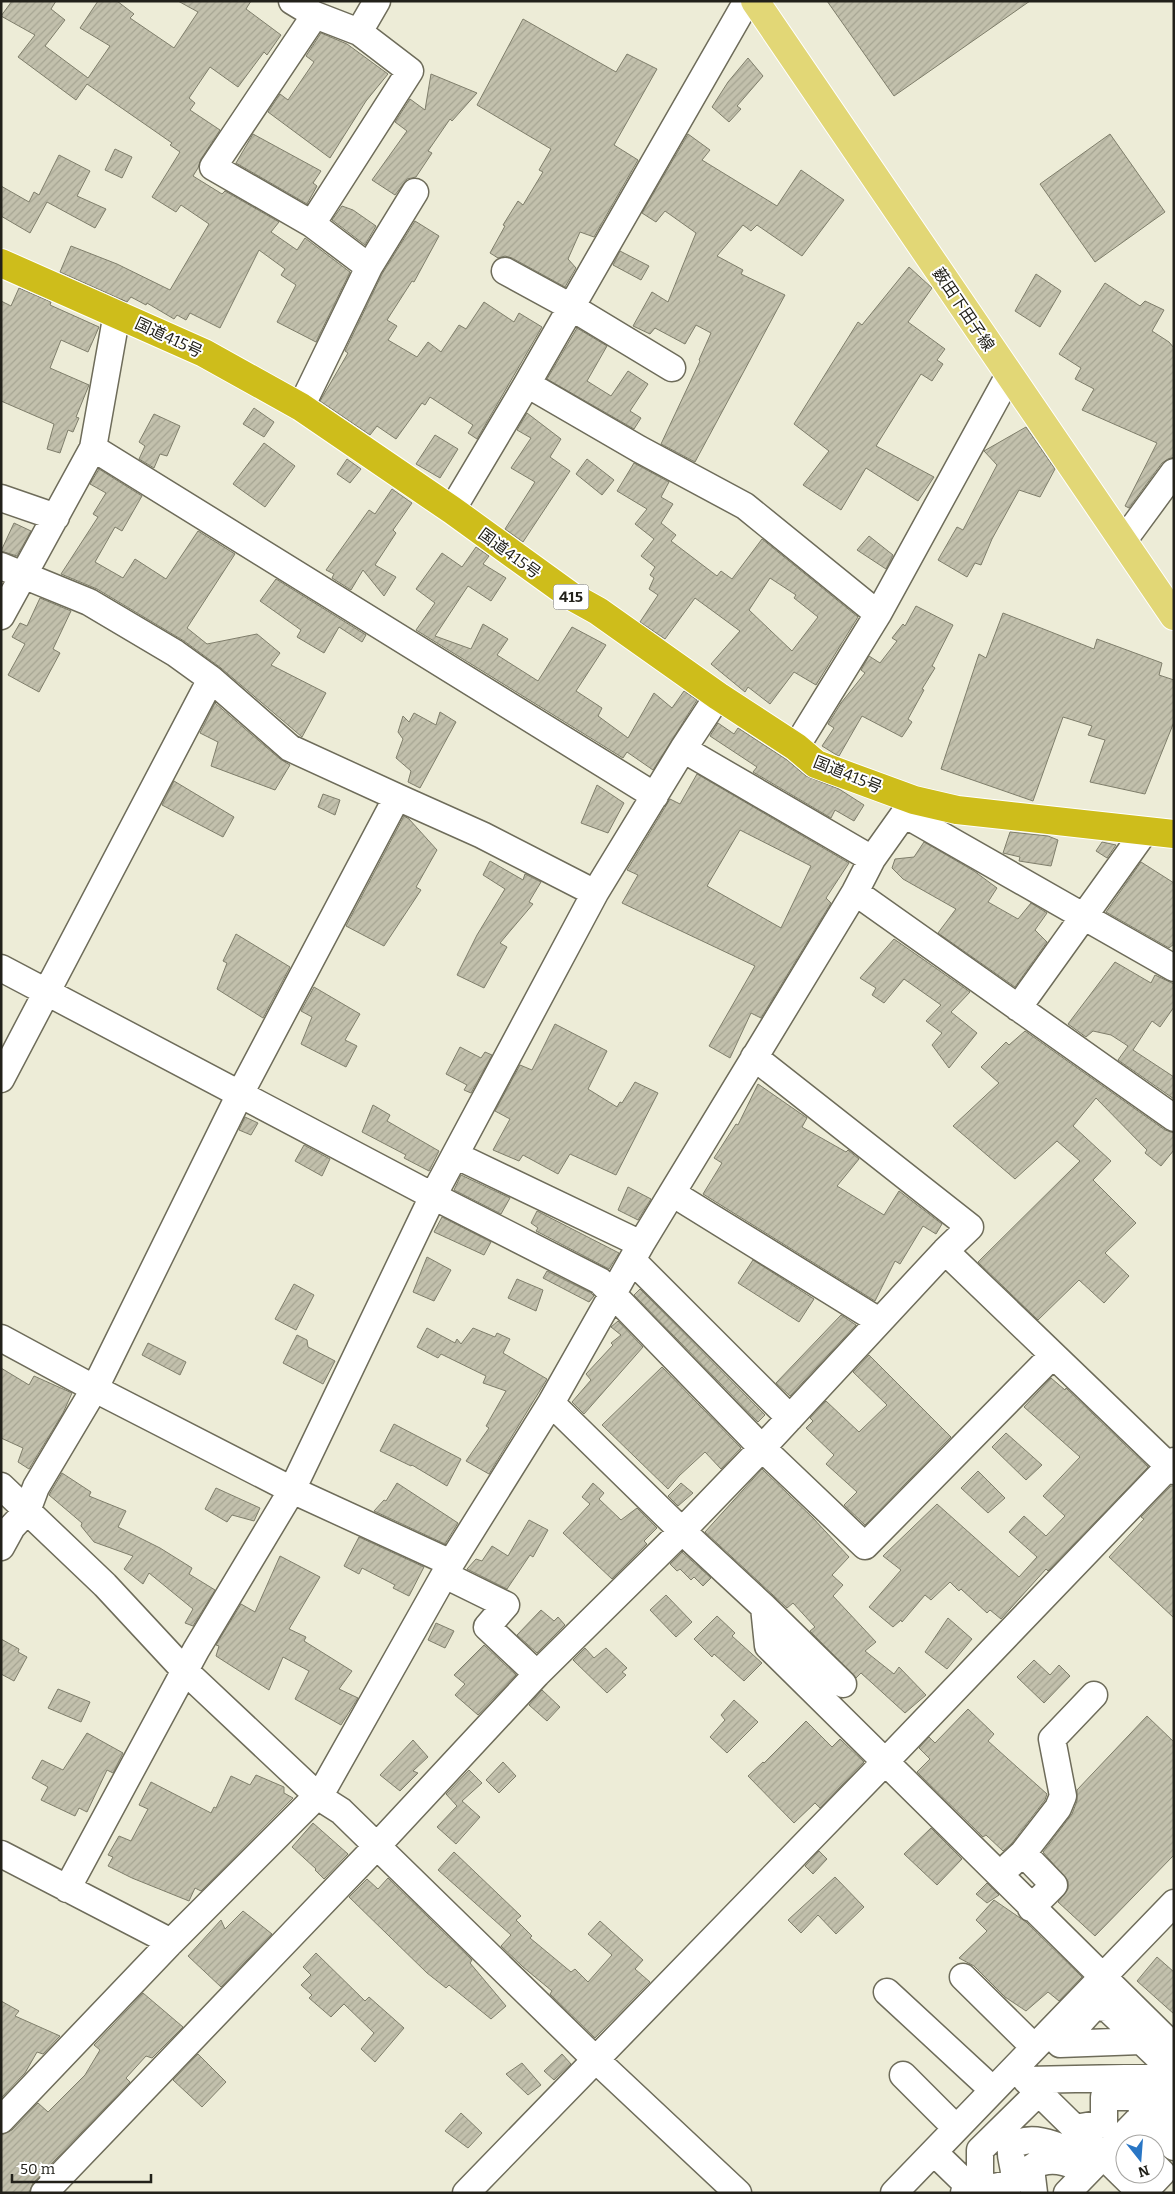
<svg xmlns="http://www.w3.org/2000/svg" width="1175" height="2194" font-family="Bitter,'Noto Sans JP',serif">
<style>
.building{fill:url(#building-hatch);stroke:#7f7e6b;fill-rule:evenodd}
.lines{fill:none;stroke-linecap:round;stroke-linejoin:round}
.minor-casing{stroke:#6e6c5a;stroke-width:29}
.major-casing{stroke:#fff;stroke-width:30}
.highway-casing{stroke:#fff;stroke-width:30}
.minor{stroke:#fff;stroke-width:26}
.major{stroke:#e2d776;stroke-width:28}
.highway{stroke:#cebd1b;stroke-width:28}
.labels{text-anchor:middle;stroke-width:4;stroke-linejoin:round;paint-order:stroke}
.shield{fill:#fff;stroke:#64645f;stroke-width:1}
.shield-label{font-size:15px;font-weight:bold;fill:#22211a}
.street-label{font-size:16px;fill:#22211a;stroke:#fff}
</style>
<defs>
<pattern id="building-hatch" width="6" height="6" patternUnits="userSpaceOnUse" patternTransform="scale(1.25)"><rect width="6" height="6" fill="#c2c0ac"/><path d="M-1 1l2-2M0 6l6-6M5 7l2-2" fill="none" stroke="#a6a593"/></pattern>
</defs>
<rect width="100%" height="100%" fill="#edecd7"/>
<path class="building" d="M12,1H56L51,9L65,20L45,46L88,78L110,46L80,28L98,1H117L134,14L130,18L174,48L198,12L178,1H251L246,9L281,35L267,55L264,52L238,87L210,67L189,98L195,103L190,110L220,130L201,159L198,168L193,176L222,194L225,191L279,222L271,232L297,250L305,238L350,272L316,342L277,322L296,285L281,275L285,269L259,250L220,328L190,313L186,320L177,315L174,319L147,303L146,305L131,297L127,302L60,272L71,246L117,264L170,290L209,224L181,205L176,212L152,197L180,152L170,145L172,143L87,84L76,100L18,57L35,35L1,16Z
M827,1H1030L894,96Z
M523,19L616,72L627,54L657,69L614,145L638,160L594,237L580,232L568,259L576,268L565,287L512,258L505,256L498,258L490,253L505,226L503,225L518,201L523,205L543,172L539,170L551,149L477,105Z
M321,33L347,44L388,74L366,101L330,158L268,112L280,94L288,100L314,62L306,56Z
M748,58L763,76L737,106L741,109L729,122L712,107L728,82Z
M431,74L477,93L452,121L450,119L428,151L432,153L416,177L407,179L395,195L372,180L407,131L395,122L410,99L425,110Z
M253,134L321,171L313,183L317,186L307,204L236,163Z
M688,134L710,150L702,160L777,206L801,170L844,200L802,256L757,225L751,231L743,225L717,256L743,270L741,274L785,295L695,462L661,444L700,361L699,360L711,333L696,325L685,344L655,328L650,334L633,326L652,292L668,302L696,233L665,211L656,222L642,213Z
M1110,134L1165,212L1095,262L1040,184Z
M115,149L132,157L122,178L105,170Z
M59,155L90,171L77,196L106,209L95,228L47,202L30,233L1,216V186L29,202L34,192L39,195Z
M342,206L353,210L376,226L365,245L332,220Z
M415,221L439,236L414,282L412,281L387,320L397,326L388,340L417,357L428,342L441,352L459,325L466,329L484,302L514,322L519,313L542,327L477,439L468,433L473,425L430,397L425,405L422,403L396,439L377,426L370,435L320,401L348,353L345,351L382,274Z
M620,251L649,266L641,280L613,265Z
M909,267L932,288L908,322L945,349L937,360L943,364L932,381L921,374L876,446L934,477L918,501L866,468L841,510L803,485L829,451L794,424L858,322L862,325Z
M1036,274L1061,291L1040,327L1015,311Z
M1105,283L1140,306L1145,301L1164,310L1152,331L1169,342L1174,348V457L1168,459L1162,463L1129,508L1125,506L1157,443L1082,410L1094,389L1075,379L1081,368L1059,354Z
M19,288L51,302L50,305L99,327L88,352L61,340L50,368L89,385L76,417L79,418L73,432L68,430L60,453L47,449L54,424L1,401V301L11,306Z
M577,328L607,346L587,381L611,396L628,371L648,384L630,411L641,418L634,429L547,379Z
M254,408L274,422L264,437L243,424Z
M527,413L561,439L550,457L570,471L523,542L505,529L535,482L511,468L531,438L517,430Z
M154,414L180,426L167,456L160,454L154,468L139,459L145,446L139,442Z
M1026,427L1055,469L1040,497L1019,490L992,539L981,565L975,563L967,577L938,560L957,527L963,530L997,465L984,451Z
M435,435L458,449L440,478L416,464Z
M264,443L295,466L265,507L233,484Z
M347,459L361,469L350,483L337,474Z
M587,459L614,480L602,495L576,474Z
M634,463L669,482L661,497L673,504L661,523L676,535L671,541L717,576L721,571L732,579L762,539L858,617L816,685L794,672L770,704L748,687L745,692L711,664L740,631L695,598L665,639L640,622L658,595L649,589L654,578L650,575L655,567L641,556L654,539L635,524L647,509L617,491ZM770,578L796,595L794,598L818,617L792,651L749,610Z
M99,469L142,496L122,531L115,527L95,562L123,578L135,559L166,579L198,531L235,554L187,628L207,644L257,634L280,653L271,665L326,693L302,737L221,668L184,641L97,589L61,574L98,517L93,514L106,493L90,484Z
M392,489L412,503L393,530L396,533L375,565L396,577L384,596L363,570L351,590L332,578L334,574L326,570L369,510L375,514Z
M14,523L31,531L17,556L1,551Z
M869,536L893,555L886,569L857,550Z
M476,547L489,556L483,564L506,578L491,601L468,586L435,636L471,649L483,624L508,639L497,655L538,681L572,627L606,645L576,691L602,708L598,716L628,738L654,693L672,708L684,691L697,700L653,770L627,752L623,758L416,630L435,603L416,589L442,553L462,567Z
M276,579L366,635L362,642L339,627L324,653L297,637L301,630L260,601Z
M40,598L71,611L53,649L60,653L39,692L8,675L25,644L12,637L20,623L27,626Z
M916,606L953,625L932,666L935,668L922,689L924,690L908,719L912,722L902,737L862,716L839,756L835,754L822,746L834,728L828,724L841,703L865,673L861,670L869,656L880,663L897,641L892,638L903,624L905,626Z
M1003,613L1094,649L1097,639L1162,663L1159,675L1174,680V722L1145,794L1090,782L1105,740L1088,735L1092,726L1063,717L1033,801L941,769L979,654L986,658Z
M215,703L280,759L290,765L275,790L211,766L218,742L200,733Z
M440,712L456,722L420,788L408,782L411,771L396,758L403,739L398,732L403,716L409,722L414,713L436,725Z
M718,723L734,734L738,728L787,760L806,776L839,789L864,805L854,821L835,810L831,818L753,772L757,767L710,736Z
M697,774L849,863L826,898L831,903L761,1018L751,1013L730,1058L709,1046L755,966L622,903L638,875L627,870L670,799L680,804ZM740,830L811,866L781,928L707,886Z
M174,781L234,817L223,837L162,805Z
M597,785L624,803L608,833L581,823Z
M323,794L340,800L335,815L318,807Z
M404,816L409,819L437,850L416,887L421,890L384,946L346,926Z
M1010,832L1048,836L1058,840L1051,866L1019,861L1020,857L1003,853Z
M924,842L974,871L997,888L988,902L1018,919L1031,903L1047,913L1035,930L1047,942L1015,987L938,933L956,909L903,879L892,868L895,859L914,857Z
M1102,842L1116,845L1107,858L1096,851Z
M490,861L523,880L525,874L541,882L529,902L533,904L500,943L507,947L484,988L457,975L477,935L505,889L483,875Z
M1141,862L1174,883V944L1169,948L1106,912Z
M236,934L290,967L263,1018L217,989L227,963L223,961Z
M894,939L970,992L951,1012L977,1033L949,1068L932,1045L942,1033L926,1021L941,1005L904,979L884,1003L872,995L876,988L860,978Z
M1115,962L1151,983L1155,975L1174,984V1007L1160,1027L1152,1021L1133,1050L1174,1077V1099L1118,1060L1128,1046L1111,1035L1093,1031L1086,1037L1068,1024Z
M314,987L360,1014L345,1040L357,1046L346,1067L301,1044L312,1017L301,1011Z
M555,1024L607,1051L588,1089L617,1107L620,1102L622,1103L635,1082L658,1093L616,1175L570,1154L558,1174L523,1155L519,1161L493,1150L510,1119L495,1111L520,1065L532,1070Z
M1025,1031L1165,1130L1174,1133V1150L1161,1166L1145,1153L1147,1150L1096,1098L1073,1126L1111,1161L1093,1180L1136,1223L1105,1253L1129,1276L1104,1303L1079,1280L1038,1320L978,1262L1080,1161L1057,1141L1015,1179L953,1126L999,1083L981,1067L1006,1042L1009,1045Z
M460,1047L481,1058L485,1052L492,1055L471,1093L464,1090L467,1085L446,1074Z
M758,1084L807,1118L802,1127L846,1152L848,1150L859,1159L837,1186L884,1215L899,1191L942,1224L936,1234L923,1226L900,1264L895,1261L875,1301L703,1194L722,1163L714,1158L736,1124L738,1125Z
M373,1105L390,1115L387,1121L439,1151L429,1171L404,1158L406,1155L362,1132Z
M245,1117L258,1123L251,1135L239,1130Z
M304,1145L330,1159L322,1176L295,1161Z
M461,1175L510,1198L501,1214L454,1190Z
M628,1187L651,1199L638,1220L618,1210Z
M537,1211L619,1253L609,1269L536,1231L538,1228L531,1223Z
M442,1217L491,1242L484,1255L434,1232Z
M427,1257L451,1270L434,1301L413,1292Z
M753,1260L814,1299L799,1322L738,1283Z
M547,1271L591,1293L594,1296L589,1302L543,1278Z
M517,1279L543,1290L536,1311L508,1298Z
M294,1284L314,1295L296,1330L275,1319Z
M640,1289L765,1415L758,1422L634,1295Z
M841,1315L856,1325L790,1396L776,1383Z
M618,1321L643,1347L584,1414L572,1402L591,1380L586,1374L613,1345L611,1343L621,1335L611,1327Z
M427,1328L455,1343L457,1339L461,1344L473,1328L495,1337L497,1333L510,1339L503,1353L547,1379L489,1474L466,1461L489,1428L486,1426L506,1391L483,1383L486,1376L441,1354L438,1358L417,1347Z
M297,1335L307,1340L308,1347L335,1361L323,1384L283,1363Z
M148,1343L186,1362L180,1375L142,1355Z
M869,1355L951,1437L865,1525L844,1505L857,1492L826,1464L834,1455L806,1428L813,1421L810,1418L826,1401L859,1432L887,1405L853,1372Z
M662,1367L741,1448L721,1469L705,1452L679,1476L668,1489L602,1425Z
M1,1368L29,1385L34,1376L72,1393L63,1413L29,1469L18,1462L23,1448L1,1438Z
M1051,1378L1065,1390L1066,1388L1148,1467L1048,1571L1046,1569L1001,1619L990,1610L987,1613L961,1589L959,1591L950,1582L931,1600L925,1595L902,1622L901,1620L893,1627L869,1607L901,1570L883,1556L937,1504L1019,1577L1037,1557L1009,1532L1024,1516L1046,1536L1065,1516L1043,1496L1080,1457L1024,1407Z
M394,1424L461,1459L447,1486L412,1465L411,1466L380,1451Z
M1006,1433L1042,1465L1026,1480L992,1447Z
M762,1469L813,1518L849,1557L832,1575L843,1585L833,1596L876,1642L865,1651L894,1674L899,1667L926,1695L905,1713L861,1673L856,1678L810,1631L815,1627L793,1603L787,1608L705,1532Z
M978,1471L1005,1498L988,1513L961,1488Z
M62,1473L91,1492L89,1496L126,1511L118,1527L160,1548L192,1568L189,1574L215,1590L193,1626L185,1623L193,1609L149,1573L143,1584L124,1569L133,1556L94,1542L81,1526L82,1523L49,1495Z
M397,1483L458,1523L445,1544L374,1511L384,1500L386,1501Z
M593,1483L604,1493L599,1499L621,1520L637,1508L657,1528L644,1541L647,1544L612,1579L563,1533L590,1504L582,1497Z
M681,1483L693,1493L678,1506L668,1496Z
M1171,1486H1174V1618L1109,1557L1144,1519L1141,1517Z
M216,1488L260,1508L254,1521L232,1515L227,1522L205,1509Z
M529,1520L548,1530L533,1557L530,1555L507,1589L467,1569L476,1559L482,1561L492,1546L508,1556Z
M359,1537L424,1567L409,1596L393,1588L395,1585L362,1568L359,1574L344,1566Z
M682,1552L711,1578L703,1586L694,1577L691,1580L680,1569L677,1571L670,1564Z
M280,1556L320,1577L289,1629L306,1637L304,1641L352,1671L339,1689L358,1698L341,1725L295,1699L309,1671L283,1657L269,1690L216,1656L219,1646L216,1645L241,1604L255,1612Z
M666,1595L692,1622L676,1637L650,1610Z
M541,1610L554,1621L558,1617L565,1625L537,1653L517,1635Z
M717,1616L735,1633L732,1636L762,1663L744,1681L714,1654L712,1657L694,1639Z
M948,1618L972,1639L947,1669L925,1652Z
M436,1623L454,1631L445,1648L428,1640Z
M1,1639L19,1649L18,1652L27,1657L14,1681L1,1674Z
M484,1645L516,1675L478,1715L455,1695L465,1684L454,1675Z
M585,1648L594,1658L606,1648L627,1668L622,1672L626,1675L607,1693L573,1660Z
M1034,1660L1050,1675L1059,1665L1070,1676L1044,1703L1017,1677Z
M58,1689L90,1702L81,1722L48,1708Z
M542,1690L560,1707L547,1721L529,1705Z
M734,1700L758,1722L727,1753L710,1737L725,1720L721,1715Z
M968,1709L994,1734L988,1741L1047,1794L1045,1800L1012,1843L1003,1851L986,1835L983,1837L917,1772L930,1759L919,1748L929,1737L935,1743Z
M1147,1716L1174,1742V1855L1095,1936L1058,1902L1068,1889V1881L1043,1852L1072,1814L1077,1801V1790Z
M806,1721L832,1747L840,1739L864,1762L820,1808L815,1803L794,1823L748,1776L763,1762L764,1763Z
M87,1733L123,1753L113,1773L107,1770L87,1812L79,1808L75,1816L41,1800L48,1787L32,1778L42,1760L63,1770Z
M413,1740L428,1757L413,1771L418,1773L400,1791L380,1775Z
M503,1762L516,1776L499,1793L486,1780Z
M469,1770L482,1783L462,1801L480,1817L456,1844L437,1827L457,1806L446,1794Z
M256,1775L284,1787V1793L293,1798L201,1891L195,1888L189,1901L132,1878L108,1866L113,1857L108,1855L119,1836L131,1841L148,1809L139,1805L151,1782L211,1813L214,1807L216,1808L231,1776L250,1785Z
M313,1823L348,1854L324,1879L315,1870L316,1869L292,1847Z
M931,1828L962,1859L937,1885L904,1854Z
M819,1851L827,1859L813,1874L805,1866Z
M454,1852L521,1916L516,1920L532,1936L530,1938L571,1972L575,1969L588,1982L612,1955L588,1934L600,1921L643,1960L635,1969L650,1982L595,2038L550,1994L552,1991L523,1967L501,1946L511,1935L438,1870Z
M835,1877L864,1907L836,1934L818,1915L801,1933L788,1920Z
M388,1878L472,1960L470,1963L506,2006L491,2019L449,1985L446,1988L427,1973L349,1897L367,1879L378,1889Z
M987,1883L999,1895L987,1903L976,1894Z
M994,1900L1026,1922L1082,1977L1059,2001L1048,1992L1026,2011L1005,1997L974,1966L959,1958L987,1931L976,1920Z
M243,1911L272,1934L221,1987L188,1956L221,1920L225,1929Z
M316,1953L365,2001L369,1997L404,2028L375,2062L361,2049L374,2033L344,2004L331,2017L309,1998L312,1995L301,1985L311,1975L303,1967Z
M1157,1957L1174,1972V2014L1137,1981Z
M143,1993L183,2027L152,2058L146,2056L126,2078L130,2082L33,2183L29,2193H1V2135L12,2130L38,2103L48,2112L85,2075L100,2050L94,2045Z
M1,2001L19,2011L15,2016L60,2036L43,2054L37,2052L25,2073L1,2098Z
M198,2054L226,2082L202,2107L173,2080Z
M562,2054L571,2064L554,2080L544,2071Z
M522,2063L541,2085L528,2095L506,2074Z
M461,2113L482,2133L468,2148L445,2131Z"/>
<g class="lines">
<defs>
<path id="minor" d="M292,1L315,15L359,32L377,1
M315,15L213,167L312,224L410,71L359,32
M312,224L369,267L415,192
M505,271L571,307L672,368
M527,384L639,449L745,506L878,614
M301,407L369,267
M93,448L655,796
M1,498L56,517
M452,510L527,384L747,1
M1124,540L1174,472
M1,566L89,602L175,653L211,679L1,1079
M1,616L93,448L117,313
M796,747L878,614L1009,375
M683,749L872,859
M397,797L482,835L595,893
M904,814L1174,968
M855,892L1174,1118
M1,968L433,1196L600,1281L762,1448L865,1546L1052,1356
M1018,1008L1145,831
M455,1155L641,1244
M672,1193L879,1321
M945,1251L1174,1471
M632,1260L790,1418
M1,1338L99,1391L292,1490L451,1563
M551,1403L682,1531L764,1607
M1,1486L105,1585L185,1671L319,1797L341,1811L595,2059L738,2193
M1,1547L12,1527L27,1511L36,1487L95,1388L240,1094L397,797L290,748L211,679
M445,1575L506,1605L487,1627L537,1674
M843,1684L764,1607L768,1646L1174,2047
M1023,1853L1058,1808L1063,1796L1052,1739L1094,1695
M1,1854L171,1942
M1010,1865L1023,1853L1054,1885L1031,1908
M67,1889L196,1650L292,1490L433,1196L595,893L683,749L718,696
M963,1977L1034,2047
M887,1992L993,2090
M1073,2030L1094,2007L1107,2008L1174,2072
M1060,2044L1141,2041
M903,2075L956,2128
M1026,2080L1141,2193
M1026,2080L1174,2077
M1141,2115L1174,2147
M1,2120L171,1942L310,1803L319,1797L451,1563L551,1403L641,1244L855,892L872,859L914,800
M1075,2128L1104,2123V2097H1159
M1144,2144L1174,2114
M944,2162L976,2193
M970,2187C985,2187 1000,2189 1013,2181C1017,2169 1009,2160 1011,2147C1030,2133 1051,2144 1072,2151L1090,2143
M44,2193L376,1847L537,1674L682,1531L762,1448L945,1251L970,1227L754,1057
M466,2193L885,1762L1174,1461
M894,2193L1174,1903
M964,2193L980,2178V2150L1039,2092
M1034,2193L1031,2168C1045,2157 1062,2160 1077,2167
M1067,2193L1174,2083
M1143,2193L1162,2173L1155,2166"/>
<path id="major" d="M755,1L1174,616"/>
<path id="highway" d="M1,263L204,353L301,407L452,510L571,596L598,611L718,696L796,747L816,764L914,800L957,810L1174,834"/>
</defs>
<use href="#minor" class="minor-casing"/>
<use href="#major" class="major-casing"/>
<use href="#highway" class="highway-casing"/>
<use href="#minor" class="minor"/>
<use href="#major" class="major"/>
<use href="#highway" class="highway"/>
</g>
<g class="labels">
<rect class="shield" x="553.5" y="584.5" width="35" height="25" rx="4"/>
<g class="shield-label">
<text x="571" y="602">415</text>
</g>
<g class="street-label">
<text transform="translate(964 309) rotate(56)" y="6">薮田下田子線</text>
<text transform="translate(169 337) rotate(25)" y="6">国道415号</text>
<text transform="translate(510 553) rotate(36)" y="6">国道415号</text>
<text transform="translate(848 774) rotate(22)" y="6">国道415号</text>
</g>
</g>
<rect width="1175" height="2194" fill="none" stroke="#22211a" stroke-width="5"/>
<g transform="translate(1140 2159) rotate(163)"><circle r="24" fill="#ffffff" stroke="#a7a6a3"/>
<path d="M0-4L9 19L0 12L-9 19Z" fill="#2976c5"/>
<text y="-8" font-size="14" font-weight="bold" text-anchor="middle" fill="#22211a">N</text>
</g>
<path d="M12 2174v8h139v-8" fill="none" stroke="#22211a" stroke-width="2.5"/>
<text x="20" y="2174" font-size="15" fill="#22211a" stroke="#ffffff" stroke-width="4" paint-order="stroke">50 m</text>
</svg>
